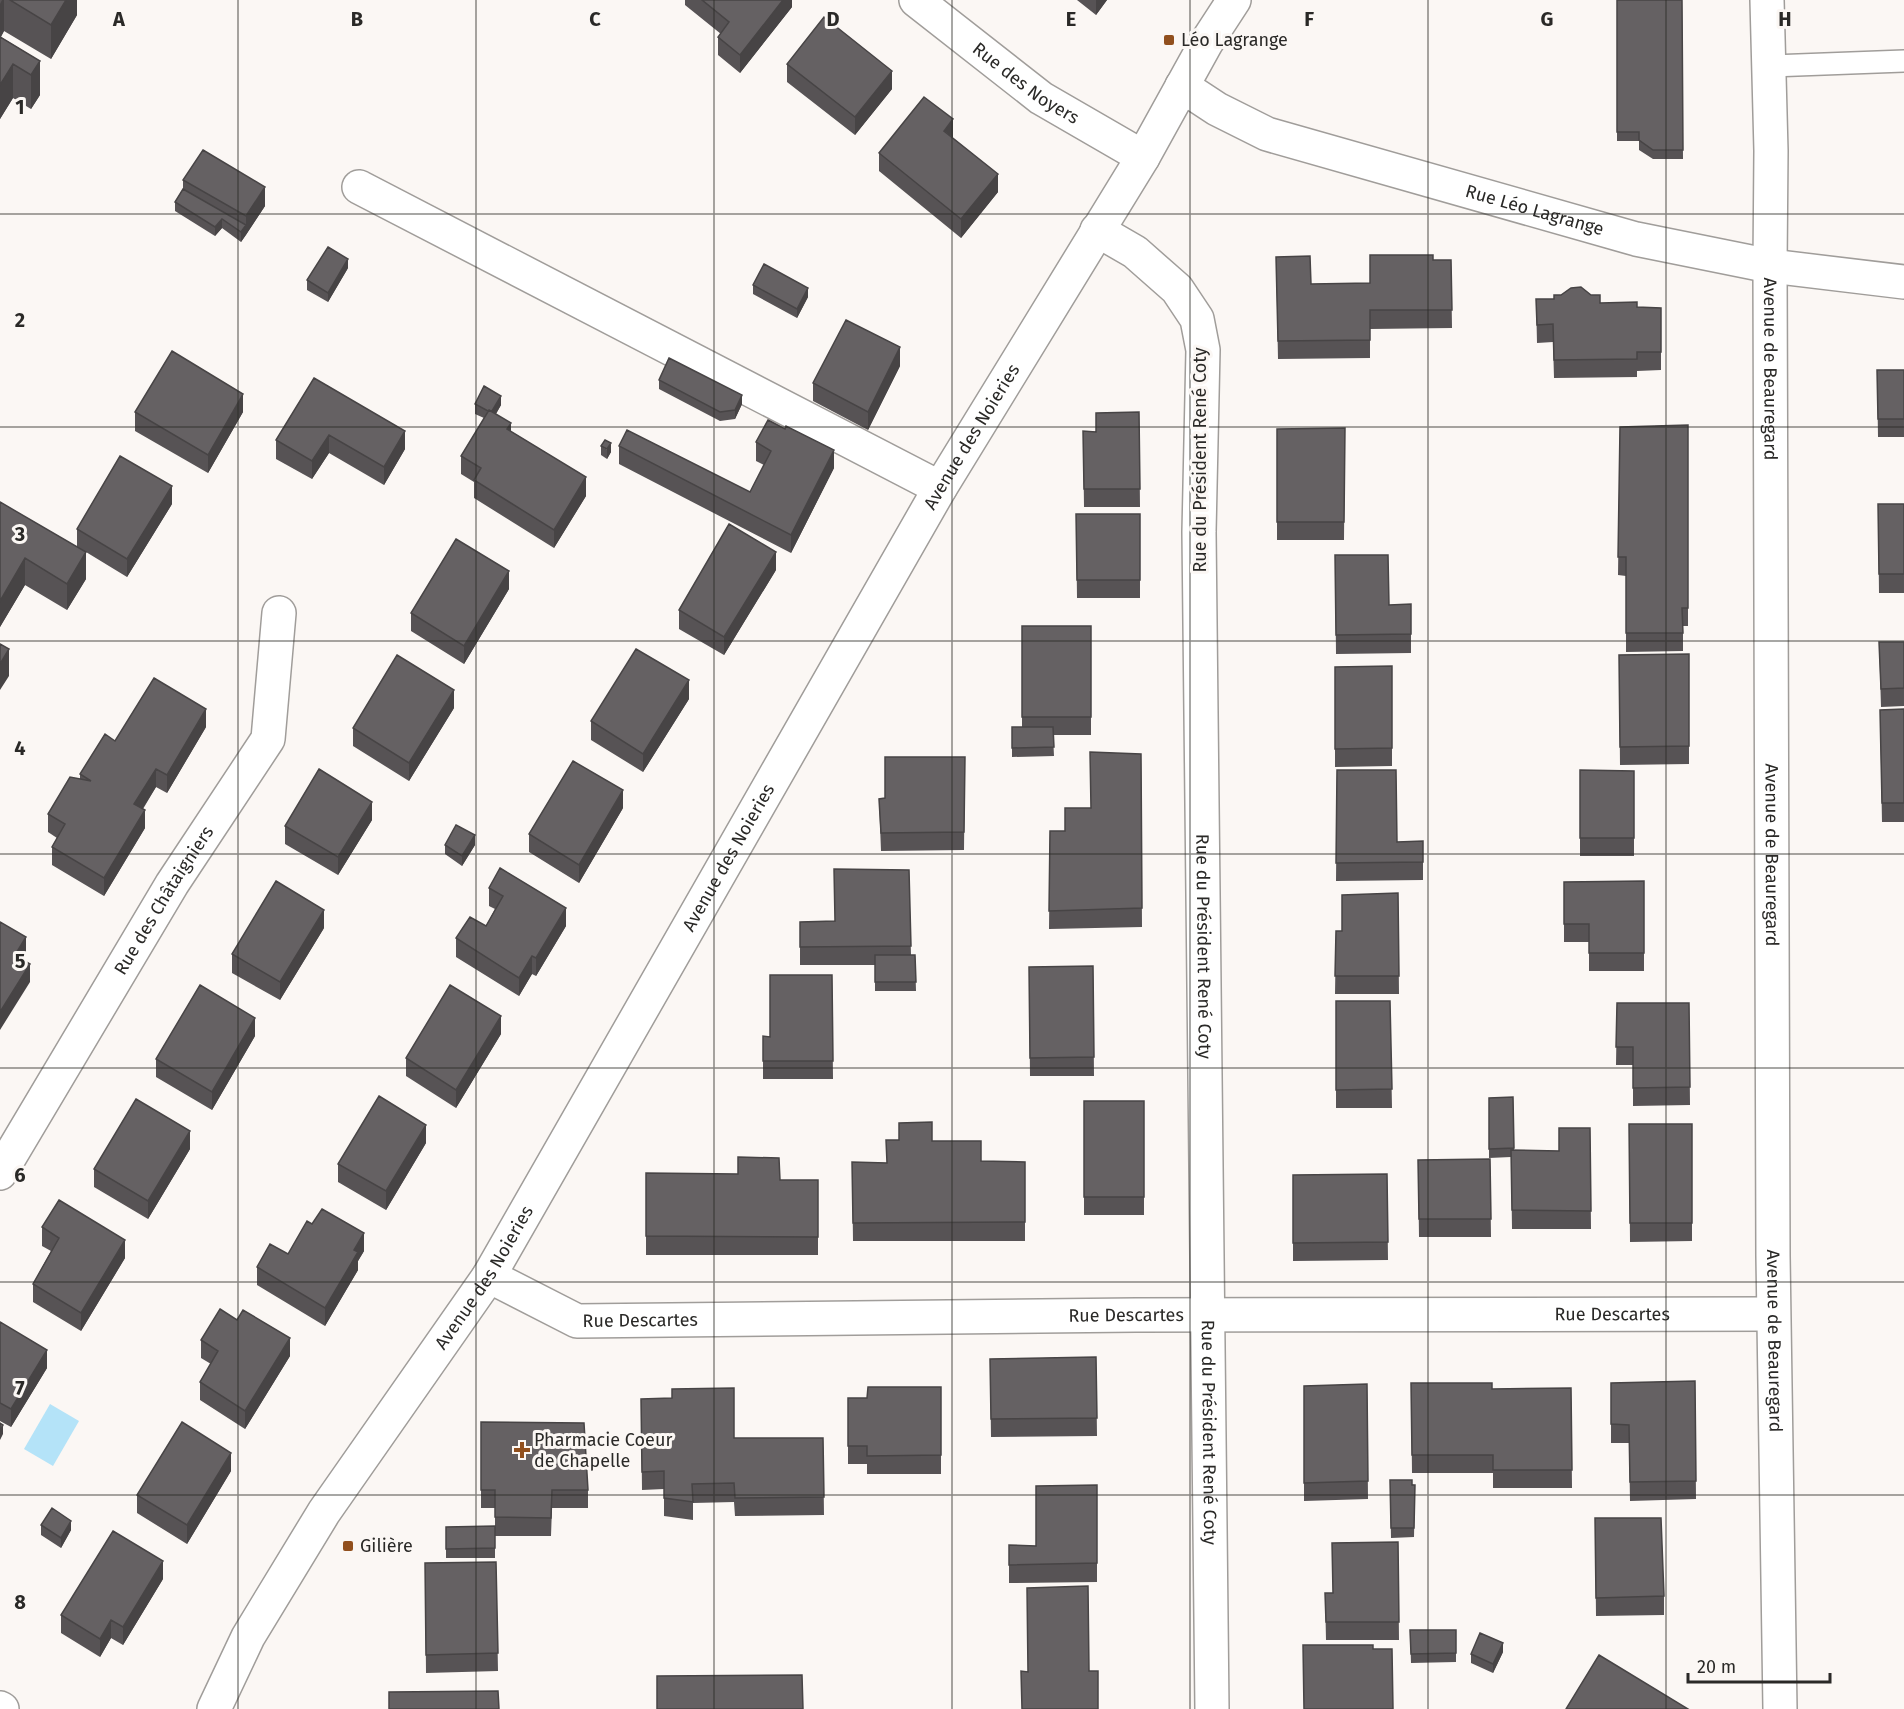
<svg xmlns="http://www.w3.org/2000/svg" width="1904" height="1709" font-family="'Fira Sans',sans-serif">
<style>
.water{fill:#b4e3f8}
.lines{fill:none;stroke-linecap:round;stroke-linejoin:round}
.lane-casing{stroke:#a09d9a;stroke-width:24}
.street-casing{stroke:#a09d9a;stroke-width:36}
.secondary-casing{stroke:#a09d9a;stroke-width:36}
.lane{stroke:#fff;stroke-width:21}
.street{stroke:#fff;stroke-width:33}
.secondary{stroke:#fff;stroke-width:33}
.wall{fill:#575355}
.shaded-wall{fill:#474445}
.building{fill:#656163;stroke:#474445;stroke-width:1.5}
.grid{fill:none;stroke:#2a2927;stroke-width:1.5;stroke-opacity:0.55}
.poi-dot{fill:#914f1d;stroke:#fbf7f4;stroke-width:2}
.labels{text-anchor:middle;stroke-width:6;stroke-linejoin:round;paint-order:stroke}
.poi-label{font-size:18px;fill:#2a2927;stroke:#fbf7f4;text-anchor:start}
.street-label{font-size:18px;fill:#2a2927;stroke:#fbf7f4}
.grid-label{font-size:20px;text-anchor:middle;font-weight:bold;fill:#2a2927;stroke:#fbf7f4;stroke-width:6;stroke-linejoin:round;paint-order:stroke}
</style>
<rect width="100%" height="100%" fill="#fbf7f4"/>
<path class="water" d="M50,1404L79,1421L53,1466L24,1449Z"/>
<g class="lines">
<defs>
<path id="lane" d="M1769,66L1904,61"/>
<g id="street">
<path id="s1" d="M916,0L1041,98L1143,157"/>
<path id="s2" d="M1767,0L1771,151L1770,266L1773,1256L1780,1709"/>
<path id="s3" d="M1182,86L1217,109L1267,134L1636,239L1770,266L1904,282"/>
<path d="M359,187L940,488"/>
<path id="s4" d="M1097,230L1135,252L1177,289L1197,319L1203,350L1199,532L1212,1709"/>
<path id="s5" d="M0,1173L172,884L268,739L279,613"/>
<path id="s6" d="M489,1276L577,1321L1136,1315L1773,1314"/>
<path d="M0,1708L2,1709"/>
</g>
<g id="secondary">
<path id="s7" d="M214,1709L248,1637L324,1512L489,1276L940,488L1143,157L1206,43L1234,0"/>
</g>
</defs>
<use href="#lane" class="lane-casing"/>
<use href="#street" class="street-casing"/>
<use href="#secondary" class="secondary-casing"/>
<use href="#lane" class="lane"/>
<use href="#street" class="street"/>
<use href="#secondary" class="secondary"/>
</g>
<path class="wall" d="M0,0H77V15L51,59L4,31L1,37L40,61V95L31,109L13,98L0,119Z
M685,0H792V7L740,73L718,55V37L721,34L685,5Z
M1077,0H1107L1096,15Z
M1617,0H1682L1683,159H1653L1639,150V141H1617Z
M787,64L892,89L855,135L787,82Z
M953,138L998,192L961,238L879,171V153Z
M183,180L265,206L241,242L222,228L215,236L175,211V202L183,189Z
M1276,257L1311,284L1370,283L1433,260H1451L1452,328L1370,329V358L1278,359Z
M348,268L328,302L307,290V280Z
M753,285L808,297L797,318L753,294Z
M1561,295L1600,303L1637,307L1661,308V370L1637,371V377L1554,378L1553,342L1537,343L1536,299H1554Z
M900,366L868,430L813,401V383Z
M1877,370H1904V437H1878Z
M314,378L405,449L384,485L329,453L312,479L276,459V440Z
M659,380L742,404L735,419L720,421L659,389Z
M475,404L501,405L496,414L511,432L586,496L554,548L474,498V482L461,474V456L484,418L475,414Z
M135,412H243L208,473L135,431Z
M1139,412L1140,507H1084L1083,431L1096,432Z
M1688,425V626H1683V651L1626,652V576L1618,575L1620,427Z
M1345,428L1344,540H1277V429Z
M756,442L834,468L791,553L619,464V446L750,492L764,465L756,461Z
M601,446L611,452L607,459L601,455Z
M0,502L77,547V529L172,504L127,577L86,552V579L67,610L25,585L0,627Z
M1878,504H1904V593H1879Z
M1076,514H1140V598H1077Z
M1335,555L1389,605L1411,604V653L1336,654Z
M776,570L724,655L679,629V610Z
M509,589L464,664L411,631V613Z
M1022,626H1091V735H1053L1054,756L1012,757V727H1022Z
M1879,642H1904V706L1881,707Z
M1689,654V764L1620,765L1619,655Z
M1392,666V766L1335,767V667Z
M689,699L643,772L591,740V721Z
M454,708L409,781L353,746V728Z
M1904,709V822H1882L1880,710Z
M206,727L167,793L156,787L143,809L145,828L104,896L52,865V847L57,838L48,832V814L80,779V774L115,741Z
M1141,754L1142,927L1049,929L1050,831H1065V808H1091Z
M965,757L964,850L881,851L879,799L885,798Z
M1337,770L1397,842L1423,841V880L1336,881Z
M1580,770L1634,771V856H1580Z
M623,808L579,883L529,852V834Z
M372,820L338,875L285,844V826Z
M445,845H475L462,866L445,854Z
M909,870L911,955H915L916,991H875V965H800V922L834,921Z
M1644,881V971H1589V942H1564V882Z
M489,888L566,926L536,976L532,974L519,996L456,957V938L486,926L495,909L489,906Z
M1398,893L1399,994H1335L1336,931H1342Z
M324,928L280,1000L232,973V954Z
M1093,966L1094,1076H1030L1029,967Z
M832,975L833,1079H763V1036L770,1037Z
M1336,1001H1390L1392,1108H1336Z
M1617,1003H1689L1690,1105L1633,1106V1065H1616Z
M501,1034L456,1108L406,1076V1058Z
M255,1036L212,1110L156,1077V1059Z
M1513,1097L1514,1150L1559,1151L1590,1128L1591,1229H1512L1511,1157L1489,1158V1098Z
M1084,1101H1144V1215H1084Z
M1629,1124H1692V1241L1630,1242Z
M932,1141L981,1161L1025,1162V1241H853L852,1162L886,1163Z
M426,1143L386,1210L338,1182V1164Z
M190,1149L148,1219L94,1187V1169Z
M1490,1159L1491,1237H1419L1418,1160Z
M646,1173L780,1180H818V1255H646Z
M1387,1174L1388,1260L1293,1261V1175Z
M312,1224L364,1251L358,1261V1270L325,1326L257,1285V1267L288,1254Z
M42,1227L125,1258L81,1331L33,1302V1284L51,1251L42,1246Z
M0,1322L47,1368L11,1427L0,1421Z
M201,1340L290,1356L245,1429L200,1400V1382L211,1364L201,1358Z
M1096,1357L1097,1436L991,1437L990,1359Z
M1695,1381L1696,1499L1630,1501L1629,1443H1611V1383Z
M1411,1383L1492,1389L1571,1388L1572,1488H1493V1473H1412Z
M1367,1384L1368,1499L1304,1501V1386Z
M941,1387V1474H867V1464H848V1398H867Z
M641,1399L734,1438H823L824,1515L735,1516L734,1502L693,1503V1520L664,1516V1489L642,1490Z
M481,1422L588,1490V1508H552L551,1536H495V1558H446V1527L495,1526V1508H481Z
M231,1471L187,1544L137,1513V1495Z
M1390,1480L1415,1485L1414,1537L1391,1538Z
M1097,1485V1582L1009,1583V1545L1036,1546Z
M1595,1518L1664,1596V1615L1596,1616Z
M41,1525L71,1530L61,1548L41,1535Z
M1398,1542L1399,1640H1326L1325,1593H1333L1332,1543Z
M496,1562L498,1671L426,1673L425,1563Z
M163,1579L123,1645L111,1638L100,1657L61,1633V1615Z
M1410,1630H1456V1662L1411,1663Z
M1503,1652L1493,1673L1471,1663V1654Z"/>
<path class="shaded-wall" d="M2,0H4V31L0,38V4Z
M66,0H77V15L51,59V25Z
M783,0H792V7L740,73V55Z
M1096,0H1107L1096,15Z
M40,61V95L31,109V75Z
M13,64V98L0,119V85Z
M892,71V89L855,135V117Z
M953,119V138L944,131Z
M998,174V192L961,238V219Z
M265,187V206L246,235V216Z
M222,219V228L215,236V227Z
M246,225V235L241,242V232Z
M348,259V268L328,302V293Z
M808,288V297L797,318V309Z
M900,347V366L868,430V412Z
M243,394V412L208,473V455Z
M742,395V404L735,419V410Z
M501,396V405L491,422V413Z
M511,423V441L507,429Z
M405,431V449L384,485V467Z
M329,435V453L312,479V461Z
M611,443V452L607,459V449Z
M834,450V468L791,553V535Z
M586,477V496L554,548V530Z
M172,486V504L127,577V559Z
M86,552V579L67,610V584Z
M776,552V570L724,655V637Z
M25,558V585L0,627V601Z
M509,571V589L464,664V646Z
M9,649V676L0,690V664Z
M689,680V699L643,772V754Z
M454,690V708L409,781V763Z
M206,709V727L167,793V775Z
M156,769V787L134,822V804Z
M623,790V808L579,883V865Z
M372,802V820L338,875V857Z
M145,810V828L104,896V878Z
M475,835V845L462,866V856Z
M566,908V926L536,976V958Z
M324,910V928L280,1000V982Z
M26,937V955L15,973V955Z
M532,956V974L519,996V978Z
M30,964V982L0,1030V1012Z
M501,1016V1034L456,1108V1090Z
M255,1018V1036L212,1110V1092Z
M426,1125V1143L386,1210V1191Z
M190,1131V1149L148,1219V1201Z
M364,1233V1251L358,1261V1270L325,1326V1308L354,1250Z
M125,1240V1258L81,1331V1313Z
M290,1338V1356L245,1429V1411Z
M47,1350V1368L11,1427V1409Z
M3,1425V1434L0,1440V1431Z
M231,1453V1471L187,1544V1525Z
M71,1521V1530L61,1548V1538Z
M163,1561V1579L123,1645V1627Z
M111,1620V1638L100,1657V1639Z
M1503,1643V1652L1493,1673V1664Z"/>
<path class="building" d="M10,0H66L51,25Z
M702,0H783L740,55L718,37L729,22Z
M1617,0H1682L1683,150H1653L1639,140V132H1617Z
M824,17L892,71L855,117L787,64Z
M0,37L40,61L31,75L13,64L0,85Z
M924,97L953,119L944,131L998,174L961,219L879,153Z
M203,150L265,187L246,216L183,180Z
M183,189L246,225L241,232L222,219L215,227L175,202Z
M328,247L348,259L328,293L307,280Z
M1370,255H1433V260H1451L1452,310H1370V340L1278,341L1276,257L1310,256L1311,284L1370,283Z
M764,264L808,288L797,309L753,285Z
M1581,287L1591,295H1600V303L1637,302V307L1661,308V352H1637V359L1554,360L1553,324L1537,325L1536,299H1554V295H1561L1571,288Z
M846,320L900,347L868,412L813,383Z
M172,351L243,394L208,455L135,412Z
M669,358L742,395L735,410L720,412L659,380Z
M1877,370H1904V419H1878Z
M314,378L405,431L384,467L329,435L312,461L276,440Z
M484,386L501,396L492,411L489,410L488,411L475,404Z
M489,410L511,423L507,429L586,477L554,530L474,480L481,468L461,456Z
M1139,412L1140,489H1084L1083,431L1096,432V413Z
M768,420L785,429L786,426L834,450L791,535L619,446L627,430L750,492L771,451L756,442Z
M1688,425V608H1682L1683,633H1626V557H1618L1620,427Z
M1345,428L1344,522H1277V429Z
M605,440L611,443L607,449L601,446Z
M120,456L172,486L127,559L77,529Z
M0,502L86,552L67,584L25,558L0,601Z
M1878,504H1904V574H1879Z
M1076,514H1140V580H1077Z
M729,524L776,552L724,637L679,610Z
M456,539L509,571L464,646L411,613Z
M1335,555H1388L1389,605L1411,604V634L1336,635Z
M1022,626H1091V717H1022Z
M1879,642H1904V688L1881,689Z
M0,644L9,649L0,664Z
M636,649L689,680L643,754L591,721Z
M1689,654V746L1620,747L1619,655Z
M397,655L454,690L409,763L353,728Z
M1392,666V748L1335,749V667Z
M154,678L206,709L167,775L156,769L134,804L145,810L104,878L52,847L65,824L48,814L70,777L91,781L80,774L105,734L115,741Z
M1904,709V803H1882L1880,710Z
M1012,727H1053L1054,747L1012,748Z
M1090,752L1141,754L1142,908L1049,911L1050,831H1065V808H1091Z
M885,757H965L964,832L881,833L879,799L885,798Z
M573,761L623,790L579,865L529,834Z
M319,769L372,802L338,857L285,826Z
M1337,770H1396L1397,842L1423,841V862L1336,863Z
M1580,770L1634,771V838H1580Z
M456,825L475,835L462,856L445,845Z
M500,868L566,908L536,958L532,956L519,978L456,938L470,917L486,926L503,896L489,888Z
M834,869L909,870L911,946L800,947V922L835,921Z
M276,881L324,910L280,982L232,954Z
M1644,881V953H1589V924H1564V882Z
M1398,893L1399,976H1335L1336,931H1342V895Z
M0,922L26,937L15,955L30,964L0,1012Z
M875,955H915L916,982H875Z
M1093,966L1094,1057L1030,1058L1029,967Z
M770,975H832L833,1061H763V1036L770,1037Z
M200,985L255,1018L212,1092L156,1059Z
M450,985L501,1016L456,1090L406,1058Z
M1336,1001H1390L1392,1089L1336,1090Z
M1617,1003H1689L1690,1087L1633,1088V1047H1616Z
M379,1096L426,1125L386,1191L338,1164Z
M1513,1097L1514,1148L1489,1149V1098Z
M136,1099L190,1131L148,1201L94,1169Z
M1084,1101H1144V1197H1084Z
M932,1122V1141H981V1161L1025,1162V1222L853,1223L852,1162L887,1163L886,1140H899V1123Z
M1629,1124H1692V1223H1630Z
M1559,1128H1590L1591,1211L1512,1210L1511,1150L1559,1151Z
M738,1157L779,1158L780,1180H818V1237L646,1236V1173L738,1174Z
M1490,1159L1491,1219H1419L1418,1160Z
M1387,1174L1388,1242L1293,1243V1175Z
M59,1200L125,1240L81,1313L33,1284L59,1238L42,1227Z
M322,1209L364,1233L354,1250L358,1252L325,1308L257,1267L270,1244L288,1254L307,1221L312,1224Z
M220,1309L237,1320L243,1310L290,1338L245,1411L200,1382L218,1351L201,1340Z
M0,1322L47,1350L11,1409L0,1403Z
M1096,1357L1097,1418L991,1419L990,1359Z
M1695,1381L1696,1481L1630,1482L1629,1425L1611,1424V1383Z
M1411,1383H1492V1389L1571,1388L1572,1470H1493V1455H1412Z
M1367,1384L1368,1481L1304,1483V1386Z
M868,1387H941V1455L867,1456V1446H848V1398H867Z
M734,1388V1438H823L824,1497L735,1498L734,1483L692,1484L693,1502L664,1498V1471L642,1472L641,1399L672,1398V1389Z
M182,1422L231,1453L187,1525L137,1495Z
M481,1422L584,1423L588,1490H552L551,1518L495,1517V1490H481Z
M0,1423L3,1425L0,1431Z
M1390,1480H1412V1485H1415L1414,1528H1391Z
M1097,1485V1563L1009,1565V1545L1036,1546V1486Z
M52,1508L71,1521L61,1538L41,1525Z
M1595,1518H1661L1664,1596L1596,1598Z
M495,1526V1548L446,1549V1527Z
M113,1531L163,1561L123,1627L111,1620L100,1639L61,1615Z
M1398,1542L1399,1622H1326L1325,1593H1333L1332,1543Z
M496,1562L498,1653L426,1655L425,1563Z
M1088,1586L1089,1671H1098V1709H1022L1021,1671L1028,1672L1027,1588Z
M1410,1630H1456V1653L1411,1654Z
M1480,1633L1503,1643L1493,1664L1471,1654Z
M1303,1645H1373V1649H1392L1393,1709H1304Z
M1599,1655L1688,1709H1566Z
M802,1675L803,1709H657V1676Z
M498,1691L499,1709H389V1692Z"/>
<path class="grid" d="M238,0V1709M476,0V1709M714,0V1709M952,0V1709M1190,0V1709M1428,0V1709M1666,0V1709M0,214H1904M0,427H1904M0,641H1904M0,854H1904M0,1068H1904M0,1282H1904M0,1495H1904"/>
<g class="poi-dot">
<rect x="1163" y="34" width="12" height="12" rx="3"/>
<path d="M519 1441h6v6h6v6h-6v6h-6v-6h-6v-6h6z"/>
<rect x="342" y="1540" width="12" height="12" rx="3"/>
</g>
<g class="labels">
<g class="poi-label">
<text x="1181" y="46">Léo Lagrange</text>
<text x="534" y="1446">Pharmacie Coeur<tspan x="534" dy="21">de Chapelle</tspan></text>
<text x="360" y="1552">Gilière</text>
</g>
<g class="street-label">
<text dy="6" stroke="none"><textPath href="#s1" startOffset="138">Rue des Noyers</textPath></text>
<text dy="6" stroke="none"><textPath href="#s3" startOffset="376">Rue Léo Lagrange</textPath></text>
<text dy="6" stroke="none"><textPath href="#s2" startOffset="369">Avenue de Beauregard</textPath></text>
<text dy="6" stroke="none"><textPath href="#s7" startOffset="1482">Avenue des Noieries</textPath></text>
<text transform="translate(1200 460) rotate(-90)" y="6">Rue du Président René Coty</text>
<text dy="6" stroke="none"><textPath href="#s2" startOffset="855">Avenue de Beauregard</textPath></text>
<text dy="6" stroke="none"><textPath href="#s7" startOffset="996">Avenue des Noieries</textPath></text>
<text dy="6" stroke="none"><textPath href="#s5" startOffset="318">Rue des Châtaigniers</textPath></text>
<text dy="6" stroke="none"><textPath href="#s4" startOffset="764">Rue du Président René Coty</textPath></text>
<text dy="6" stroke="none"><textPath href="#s7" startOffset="510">Avenue des Noieries</textPath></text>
<text dy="6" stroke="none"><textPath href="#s6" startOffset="1134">Rue Descartes</textPath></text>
<text dy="6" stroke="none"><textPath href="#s6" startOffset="648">Rue Descartes</textPath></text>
<text dy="6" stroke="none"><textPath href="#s6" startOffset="162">Rue Descartes</textPath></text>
<text dy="6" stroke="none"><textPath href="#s2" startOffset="1341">Avenue de Beauregard</textPath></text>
<text dy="6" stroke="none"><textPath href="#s4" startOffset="1250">Rue du Président René Coty</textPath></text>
</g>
</g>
<g class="grid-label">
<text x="119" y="26">A</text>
<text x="357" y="26">B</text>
<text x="595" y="26">C</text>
<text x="833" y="26">D</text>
<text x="1071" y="26">E</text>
<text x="1309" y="26">F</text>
<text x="1547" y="26">G</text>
<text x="1785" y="26">H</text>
<text x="20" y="114">1</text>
<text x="20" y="327">2</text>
<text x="20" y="541">3</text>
<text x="20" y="755">4</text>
<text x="20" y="968">5</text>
<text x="20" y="1182">6</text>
<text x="20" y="1395">7</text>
<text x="20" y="1609">8</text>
</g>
<path d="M1688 1673v9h142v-9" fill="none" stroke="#2a2927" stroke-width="3"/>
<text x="1697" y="1673" font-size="18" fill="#2a2927" stroke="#fbf7f4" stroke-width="4.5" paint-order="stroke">20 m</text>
</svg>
